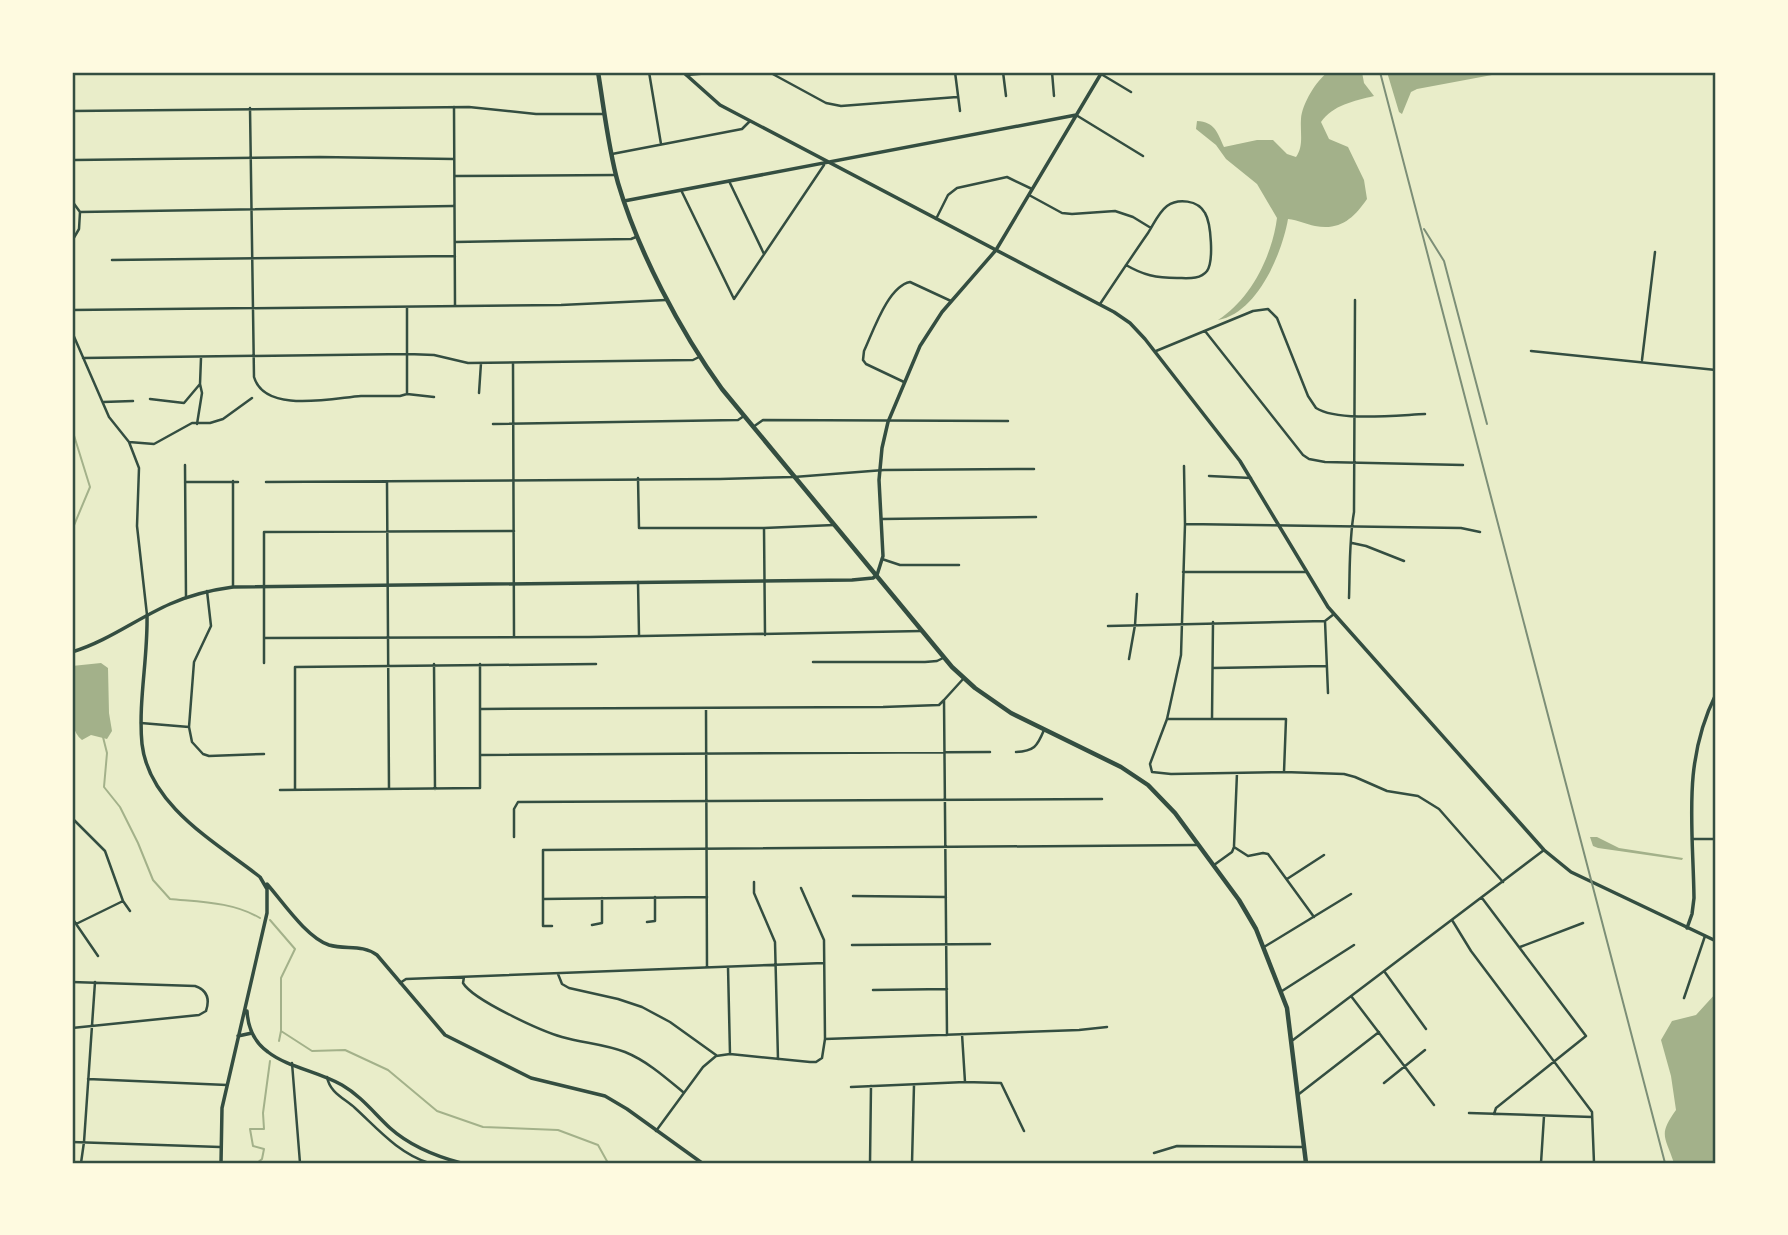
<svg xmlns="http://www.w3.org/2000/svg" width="1788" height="1235" font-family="'Archivo Narrow',sans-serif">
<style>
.water{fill:#a3b18a}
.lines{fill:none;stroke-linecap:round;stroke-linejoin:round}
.stream{stroke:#a3b18a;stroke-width:2}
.minor{stroke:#344e41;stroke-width:2.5}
.tertiary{stroke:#344e41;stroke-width:3.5}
.secondary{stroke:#344e41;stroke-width:3.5}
.primary{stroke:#344e41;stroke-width:4.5}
.rail{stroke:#7c8e77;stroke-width:2}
.neatline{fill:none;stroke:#344e41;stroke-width:2.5}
</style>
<rect width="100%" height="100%" fill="#e9edc9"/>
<path class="water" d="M1328,72H1362L1364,83L1374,96C1354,101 1333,105 1321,122L1329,139L1348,147L1364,180L1367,199C1354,218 1340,231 1315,226C1306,224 1298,220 1288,219C1282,254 1257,313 1218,320C1251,299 1272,256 1277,218L1257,184L1226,159L1216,145L1196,129L1197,121C1215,122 1217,132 1224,147L1257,140H1273L1287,154L1296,157C1304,146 1300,133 1301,119C1302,104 1316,81 1328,72Z
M1387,72H1508L1417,89L1411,92L1402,114L1399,112Z
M101,663L108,668L109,713L112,731L107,739L91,735L82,740C65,728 72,685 72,666Z
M1590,837H1597L1619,848L1683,858L1682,860L1598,848L1593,846Z
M1716,993V1163H1674C1665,1136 1658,1135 1676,1110L1671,1076L1661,1040L1672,1021L1696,1015Z"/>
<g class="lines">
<path class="stream" d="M72,429L90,487L72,530
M103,737L107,753L104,787L120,807L138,843L153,880L170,899C201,902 233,902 260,918
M270,920L295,949L281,978V1031L312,1051L345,1050L388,1070L437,1111L483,1127L558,1130L598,1145L608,1163
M279,1041L281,1031
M257,1163L262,1159L264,1149L253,1146L250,1129H264L263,1113L270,1061"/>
<path class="minor" d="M649,72L661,144
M769,72L826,103L841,106L957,97
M955,72L960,111
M1003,72L1006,96
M1052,72L1054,96
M1101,74L1131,92
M686,75L722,72
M454,107L455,305
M250,108L254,377C265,414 333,398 361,396C374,396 387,396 400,396L407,394L434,397
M72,111L469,107L536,114H604
M1076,115L1143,156
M612,154L742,129L750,121
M75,160L320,157L454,159
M455,176L616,175
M729,181L764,254
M681,190L734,299L824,165
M1029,195L1062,213L1072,214L1115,211L1133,217L1151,228
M72,201L80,212
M80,212L453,206
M936,219L948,195L957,188L1007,177L1032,189
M72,241L79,229L80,212
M455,242L631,239L636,237
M112,260L455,256
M1100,304C1116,280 1132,256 1148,233C1154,224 1158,213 1167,206C1178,198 1198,200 1205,213C1211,223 1214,261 1207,271C1200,280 1187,278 1177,278C1156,278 1143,275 1126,265
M72,310L561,305L666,300
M1205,331L1303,455L1309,459L1325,462L1463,465
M72,332L109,417L129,442L154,444L192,423H210L223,419L252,398
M1156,351L1253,311L1268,309L1277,318L1308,396L1316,408C1338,422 1399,415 1425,414
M1531,351L1716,370
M83,358L408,354L434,355L468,363L693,360L699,357
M1642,360L1655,252
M513,363L514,636
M904,382L866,364L863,360L864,351C873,332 888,286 910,282L951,301
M479,393L481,363
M407,394V307
M150,399L184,403L200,384
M103,402L133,401
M197,424L202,393L200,384L201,358
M493,424L738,420L744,416
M753,427L763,420L1008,421
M129,442L139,468L137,526L147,615
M185,465L186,598
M1184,466L1185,524L1181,655L1167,719L1150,764L1152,772L1171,774L1284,772L1344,774L1355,777L1387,791L1418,796L1439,809L1503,882
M1209,476L1251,478
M638,478L639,528H764L834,525
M233,481V587
M185,482H238
M266,482L720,479L794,477L884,470L1034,469
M387,482L389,789
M882,519L1036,517
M1186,524L1461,528L1480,532
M764,528L765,635
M1352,543L1366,546L1404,561
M882,559L900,565H959
M1183,572H1306
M638,582L639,635
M207,591L211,626L194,662L189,727L192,742L203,754L209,756L264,754
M1349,598C1350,569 1349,540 1354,512L1355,300
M1108,626L1325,621
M265,638L589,637L922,631
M1129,659L1135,625L1137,594
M813,662H925L937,661L943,658
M264,663V532L514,531
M434,664L435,789
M1213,668L1326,666
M1328,693L1325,621L1334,614
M706,708L707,967
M481,709L883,707L939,705L944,700
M1168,719H1286L1284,772
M1212,719L1213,622
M141,723L189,727
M1016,752C1034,751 1037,747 1044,730
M481,755L990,752
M280,790L480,788V664
M295,790V667L596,664
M72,818L105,851L123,901L130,911
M514,837V809L518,802L1102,799
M1692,839H1716
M1234,846L1237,773
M1214,865L1232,852L1234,847L1248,856L1263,853L1268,854L1314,917
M1287,879L1324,855
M754,882V893L775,942L778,1059
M853,896L946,897
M1482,898L1586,1036L1496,1108L1494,1114
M543,899L707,897
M72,918L98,956
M1452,920L1471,951L1592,1112L1594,1163
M647,922L655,921V897
M76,924L123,901
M592,925L602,923V898
M552,926H543V850L1197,845
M852,945L990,944
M1264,947L1351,894
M1520,947L1583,923
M728,967L730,1054
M1384,971L1426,1029
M558,974L562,984L569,988L618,999L642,1007L670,1022L716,1055
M464,977L463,983C473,1000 541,1031 562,1037C583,1043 604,1044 625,1052C647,1061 665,1077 683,1092
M72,982L195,986C207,990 210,999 206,1011L199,1015L72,1028
M400,983L406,979L824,963
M873,990L947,989
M1282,991L1354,945
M1351,996L1434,1105
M1684,998L1705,936
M962,1034L965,1082
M947,1035L944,700L964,678
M825,1039L1079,1030L1107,1027
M1293,1040L1544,850
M292,1063L300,1163
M327,1077C330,1093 344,1098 355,1108C378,1129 398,1153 429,1163
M88,1079L227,1085
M1384,1083L1425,1050
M851,1087L965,1082L1001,1083L1024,1131
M1299,1094L1379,1032
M1469,1113L1592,1117
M656,1131L703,1067L716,1056L730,1054L810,1062H816L822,1058L825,1039L824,940L801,888
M72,1142L220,1147
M1154,1153L1177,1146L1303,1147
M81,1163L84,1142L95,982
M870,1163L871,1086
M912,1163L914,1085
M1541,1163L1544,1116"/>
<path class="tertiary" d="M147,616C148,658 138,702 142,744C149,806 217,843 260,877L267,889V913L222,1108L221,1163
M267,884C283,902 306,937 329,945C346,950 362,944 377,955L445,1035L531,1078L605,1096L627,1109L702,1163
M247,1011C248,1028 254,1042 268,1052C287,1067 320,1072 342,1085C361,1096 374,1113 390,1128C410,1146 435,1156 461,1163
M238,1036L252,1033"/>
<path class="secondary" d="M683,72L720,105L1114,312L1130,323L1145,339L1240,461L1328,607L1544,850L1571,872L1716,941
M624,201L1076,115
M72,652C108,641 136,619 170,604C190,595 211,590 233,587L852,580L873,578L877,575L883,556L879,480L882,448L888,422L920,346L942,312L996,250L1102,72
M1687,928L1692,914L1694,898C1693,825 1682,762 1716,694"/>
<path class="primary" d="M598,72C604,108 608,147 618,183C638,251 680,331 722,389L952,667L975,688L1011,713L1121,767L1148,785L1175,813L1239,900L1256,929L1287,1008L1306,1163"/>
<path class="rail" d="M1380,72L1665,1163
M1424,229L1444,261L1487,424"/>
</g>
<rect width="1788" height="1235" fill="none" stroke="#fefae0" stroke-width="147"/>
<rect x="74" y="74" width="1640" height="1088" class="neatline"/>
</svg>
